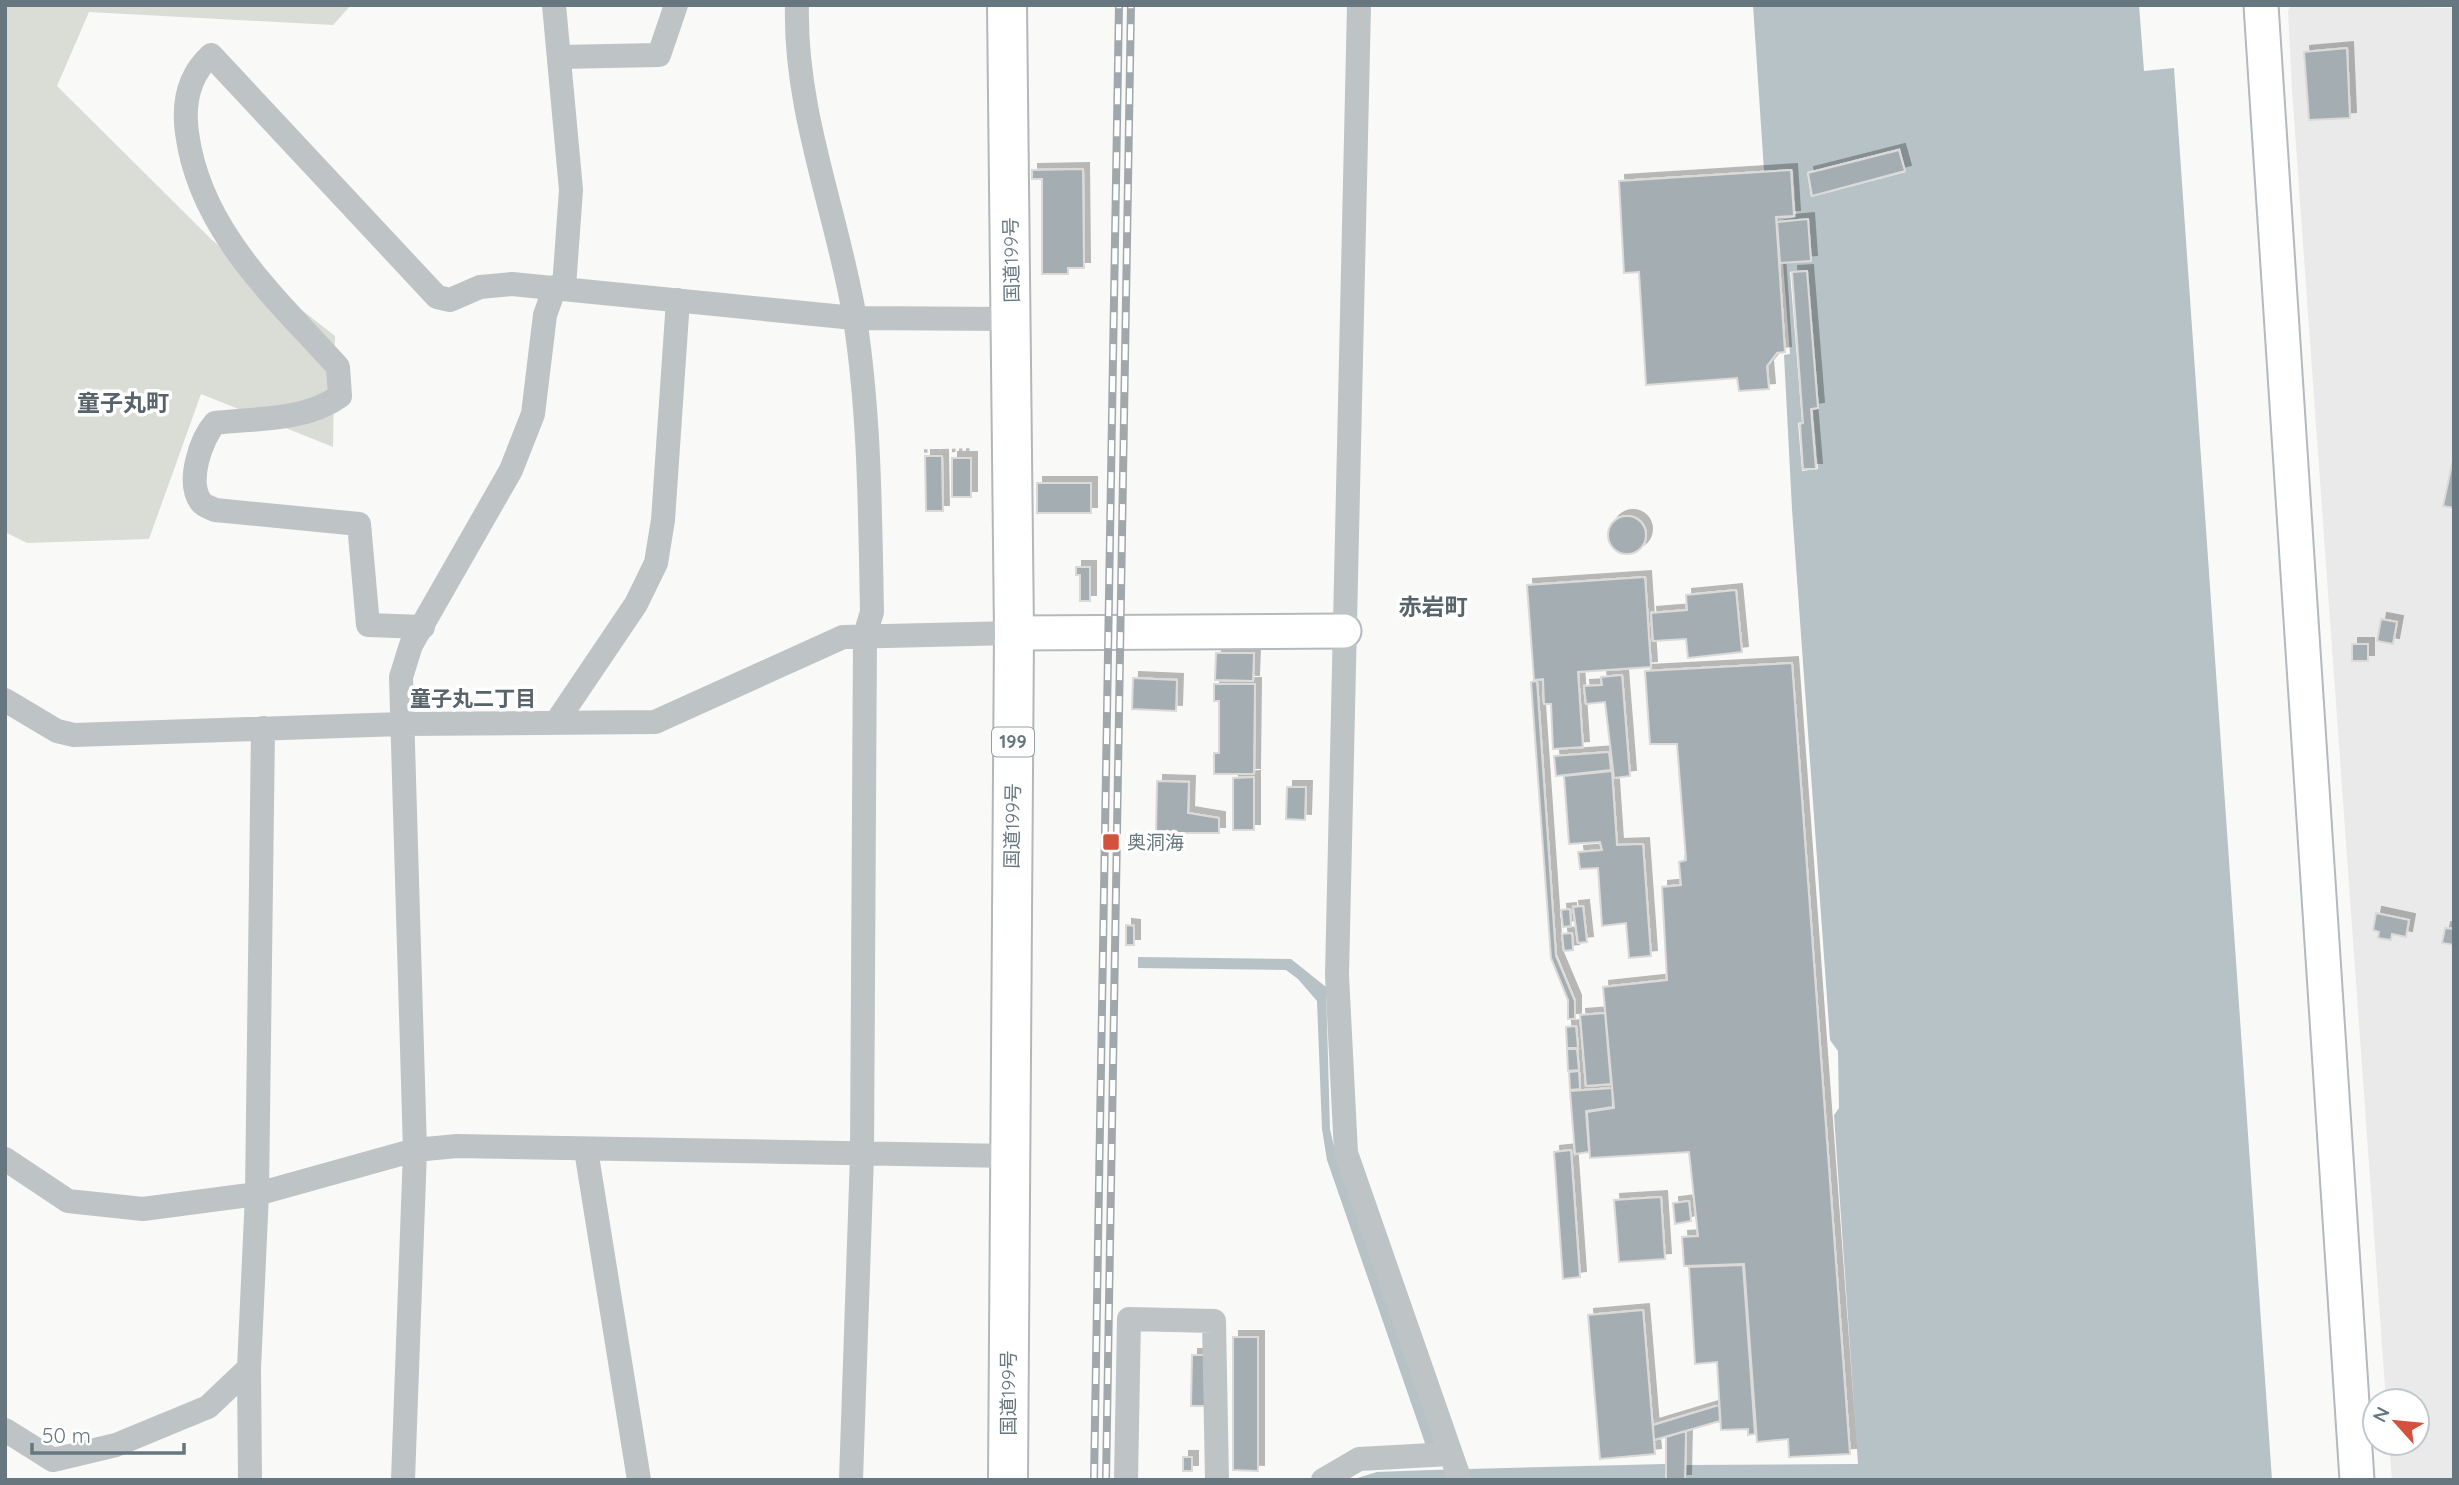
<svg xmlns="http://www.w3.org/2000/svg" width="2459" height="1485" font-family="Quicksand,'Noto Sans JP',sans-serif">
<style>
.built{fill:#eaeaea}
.green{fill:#d9ddd6}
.water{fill:#b6c2c5;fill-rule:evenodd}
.building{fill:#a4adb2;stroke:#dbdad9;stroke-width:2;filter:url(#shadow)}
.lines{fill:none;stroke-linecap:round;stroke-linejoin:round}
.secondary-casing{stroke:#b3b9bd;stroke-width:37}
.highway-casing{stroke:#b2b7ba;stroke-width:42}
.path{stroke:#b9bdbf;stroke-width:3.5;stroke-dasharray:3.5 3.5;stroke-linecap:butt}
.street{stroke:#bec3c6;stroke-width:24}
.secondary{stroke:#fff;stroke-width:33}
.highway{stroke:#fff;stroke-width:38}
.rail-casing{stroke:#a1a8ac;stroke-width:8}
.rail{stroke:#fff;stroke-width:5;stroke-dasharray:16;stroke-linecap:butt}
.poi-dot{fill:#d3513d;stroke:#fff;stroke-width:2.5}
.labels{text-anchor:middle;stroke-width:7;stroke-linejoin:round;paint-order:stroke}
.shield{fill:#fff;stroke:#94a0a5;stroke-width:2}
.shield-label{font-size:18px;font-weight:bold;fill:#66777f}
.street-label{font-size:19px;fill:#66777f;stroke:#fff}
.poi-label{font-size:19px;fill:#66777f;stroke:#fff;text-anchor:start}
.neighbourhood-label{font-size:21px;font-weight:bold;fill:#58646b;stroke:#fff}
.quarter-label{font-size:23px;font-weight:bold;fill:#58646b;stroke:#fff}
</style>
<defs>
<filter id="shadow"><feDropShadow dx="6" dy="-6" stdDeviation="0" flood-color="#0004"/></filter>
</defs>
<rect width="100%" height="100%" fill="#f9f9f7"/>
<path class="built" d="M2291,5L2454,8V1480H2392L2389,1443H2417V1401H2386L2292,90L2288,11Z"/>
<path class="green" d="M5,5H351L333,25L89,12L57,86L212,240L335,336L333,447L201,394L149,539L27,543L5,532Z"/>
<path class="water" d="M1753,5H2139L2144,71L2174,68L2272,1480H1686V1465L1858,1464L1834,1115L1839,1108L1838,1051L1830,1040L1792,509L1784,355L1790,354L1783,263L1812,261L1808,219L1777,221L1796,217L1793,169L1764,171ZM1900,148L1906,172L1811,197L1807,172ZM1807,270L1819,409L1813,410L1818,469L1802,471L1798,423L1802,422L1790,272Z
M1138,957L1291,959L1326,987L1330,1129L1337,1160L1436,1446H1426L1327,1160L1322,1129L1317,1001L1298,979L1286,970L1138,968Z
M1665,1464V1480H1351L1377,1472L1430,1470Z"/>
<path class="building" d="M2347,48L2350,118L2309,120L2304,52Z
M1899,150L1905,171L1812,196L1808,173Z
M1083,169L1084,268H1068V274H1042V179H1032V170Z
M1791,170L1794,216L1776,217L1785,352L1777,353L1767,366L1769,389L1739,391L1737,378L1646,385L1639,272L1624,273L1619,181Z
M1808,219L1811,261L1780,263L1777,222Z
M1807,271L1818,408L1811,409L1816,469H1803L1800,424L1803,423L1792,272Z
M925,456H942L943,511H926Z
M952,458H971V497H952Z
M2452,464L2454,465V508L2443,506Z
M1037,483H1091V513H1037Z
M1608 535a19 19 0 1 1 38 0a19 19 0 1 1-38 0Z
M1076,567H1090V601H1080V575H1076Z
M1645,577L1651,667L1578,672L1583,747L1553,749L1551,704H1544L1543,679L1534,680L1527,585Z
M1736,590L1742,652L1688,658L1686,639L1653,641L1651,613L1687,610L1686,595Z
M2381,619L2397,622L2393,644L2377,641Z
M2352,644H2368V661H2352Z
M1216,653H1254L1253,681L1215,680Z
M1792,663L1850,1454L1789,1457L1788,1439L1757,1442L1744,1264L1684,1266L1682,1237L1698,1236L1689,1152L1590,1158L1587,1112L1614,1108L1603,987L1667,980L1662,887L1681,885L1679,862L1686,860L1677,744H1650L1645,671Z
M1622,675L1630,776L1614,778L1605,702L1586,704L1584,686L1602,685L1601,677Z
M1133,678L1177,680L1176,711L1132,709Z
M1537,681L1556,956L1575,1001V1019H1568V1000L1551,958L1531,682Z
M1214,684H1255L1254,774H1214V753H1219V701H1214Z
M1609,752L1611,770L1556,776L1554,756Z
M1612,771L1617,845L1643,844L1651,956L1629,958L1626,923L1602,926L1598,868L1580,869L1578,852L1602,850L1600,842L1569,844L1564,776Z
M1254,777V830H1233V778Z
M1157,781L1189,782L1188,813L1219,818V833H1156Z
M1287,787H1306L1305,820L1286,819Z
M1583,906L1587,942L1578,943L1573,907Z
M1570,909L1571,926L1563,927L1561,910Z
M2376,913L2409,920L2406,937L2392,934L2391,940L2378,938L2379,932L2373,930Z
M1126,925L1134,926V945H1126Z
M2445,928L2454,929V945L2442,943Z
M1572,933L1573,950L1564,951L1562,934Z
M1605,1013L1611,1084L1586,1086L1580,1015Z
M1576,1026L1578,1048H1567L1566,1027Z
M1567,1049H1577L1579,1070L1568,1071Z
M1579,1071L1580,1089L1570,1090L1569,1072Z
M1612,1088L1613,1107L1586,1111L1589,1152L1575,1154L1570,1091Z
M1571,1150L1580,1277L1563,1279L1554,1152Z
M1661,1197L1665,1259L1619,1262L1614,1200Z
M1689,1201L1691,1221L1675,1224L1673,1203Z
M1743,1265L1755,1434L1748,1435V1429L1721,1430L1717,1362L1695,1364L1689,1267Z
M1643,1310L1655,1454L1600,1459L1588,1315Z
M1233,1337H1258V1471L1233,1470Z
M1192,1355H1209L1208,1406H1191Z
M1719,1405L1720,1421L1654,1440L1653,1425Z
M1686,1431L1685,1480H1666V1437Z
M1183,1457H1192V1471H1183Z"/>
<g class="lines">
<defs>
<path id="secondary" d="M2261,5L2357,1480
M1014,633L1344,631"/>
<path id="highway" d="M1007,5L1014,633L1008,1480"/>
</defs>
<use href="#secondary" class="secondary-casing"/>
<use href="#highway" class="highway-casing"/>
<path class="path" d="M924,451L971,450"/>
<path class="street" d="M554,5L571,190L564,287
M797,5C794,112 838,215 855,319C870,417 870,514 872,612L865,635L862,1155L851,1480
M1359,5L1337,975L1346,1153L1460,1480
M559,57L659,55L676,5
M423,627L368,625L359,524L215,510C211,508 204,506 201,502C186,482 201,439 215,423C256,418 306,421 340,396L338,367C275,297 200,231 187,133C183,104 188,76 211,55L437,297L450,300L480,287L512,284L854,318L1012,319
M5,700L57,731L74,735L401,724L655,722L843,637L1014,633
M557,721L636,604L656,563L663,520L678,300
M586,1150L639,1480
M5,1159L68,1201L143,1209L257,1194L415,1150L457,1146L1009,1156
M5,1430L53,1460L116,1445L208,1407L249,1368
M250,1480L249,1368L257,1194L263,728
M403,1480L415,1150L401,677L411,645L511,470L533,414L545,315L555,287
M1126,1480L1129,1319L1214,1321L1217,1480
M1323,1480L1359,1459L1450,1454"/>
<use href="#secondary" class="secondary"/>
<use href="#highway" class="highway"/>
<defs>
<path id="rail" d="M1094,1480L1119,5
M1106,1480L1131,5"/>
</defs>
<use href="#rail" class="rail-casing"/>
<use href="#rail" class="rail"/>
</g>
<rect class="poi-dot" x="1102" y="833" width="18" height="18" rx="3.5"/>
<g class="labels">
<rect class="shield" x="992" y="727.5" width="42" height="29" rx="5"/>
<g class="shield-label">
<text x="1013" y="748">199</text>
</g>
<g class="street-label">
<text transform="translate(1011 260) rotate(-91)" y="7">国道199号</text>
<text transform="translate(1012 826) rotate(-89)" y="7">国道199号</text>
<text transform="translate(1008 1393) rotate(-90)" y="7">国道199号</text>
</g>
<g class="poi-label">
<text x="1127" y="849">奥洞海</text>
</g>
<g class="neighbourhood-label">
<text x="473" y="706">童子丸二丁目</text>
</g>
<g class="quarter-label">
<text x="123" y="411">童子丸町</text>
<text x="1433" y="615">赤岩町</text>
</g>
</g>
<rect width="2459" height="1485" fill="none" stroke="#66777f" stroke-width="14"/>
<g transform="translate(2396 1422) rotate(297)"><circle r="33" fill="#ffffff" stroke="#c2c9cc" stroke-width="2"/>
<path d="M0-5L12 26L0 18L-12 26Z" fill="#d3513d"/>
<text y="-10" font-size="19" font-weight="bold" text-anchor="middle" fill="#66777f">N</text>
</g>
<path d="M32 1443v10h152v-10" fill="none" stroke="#66777f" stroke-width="3.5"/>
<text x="42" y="1443" font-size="21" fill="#66777f" stroke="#ffffff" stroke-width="5" paint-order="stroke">50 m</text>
</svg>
